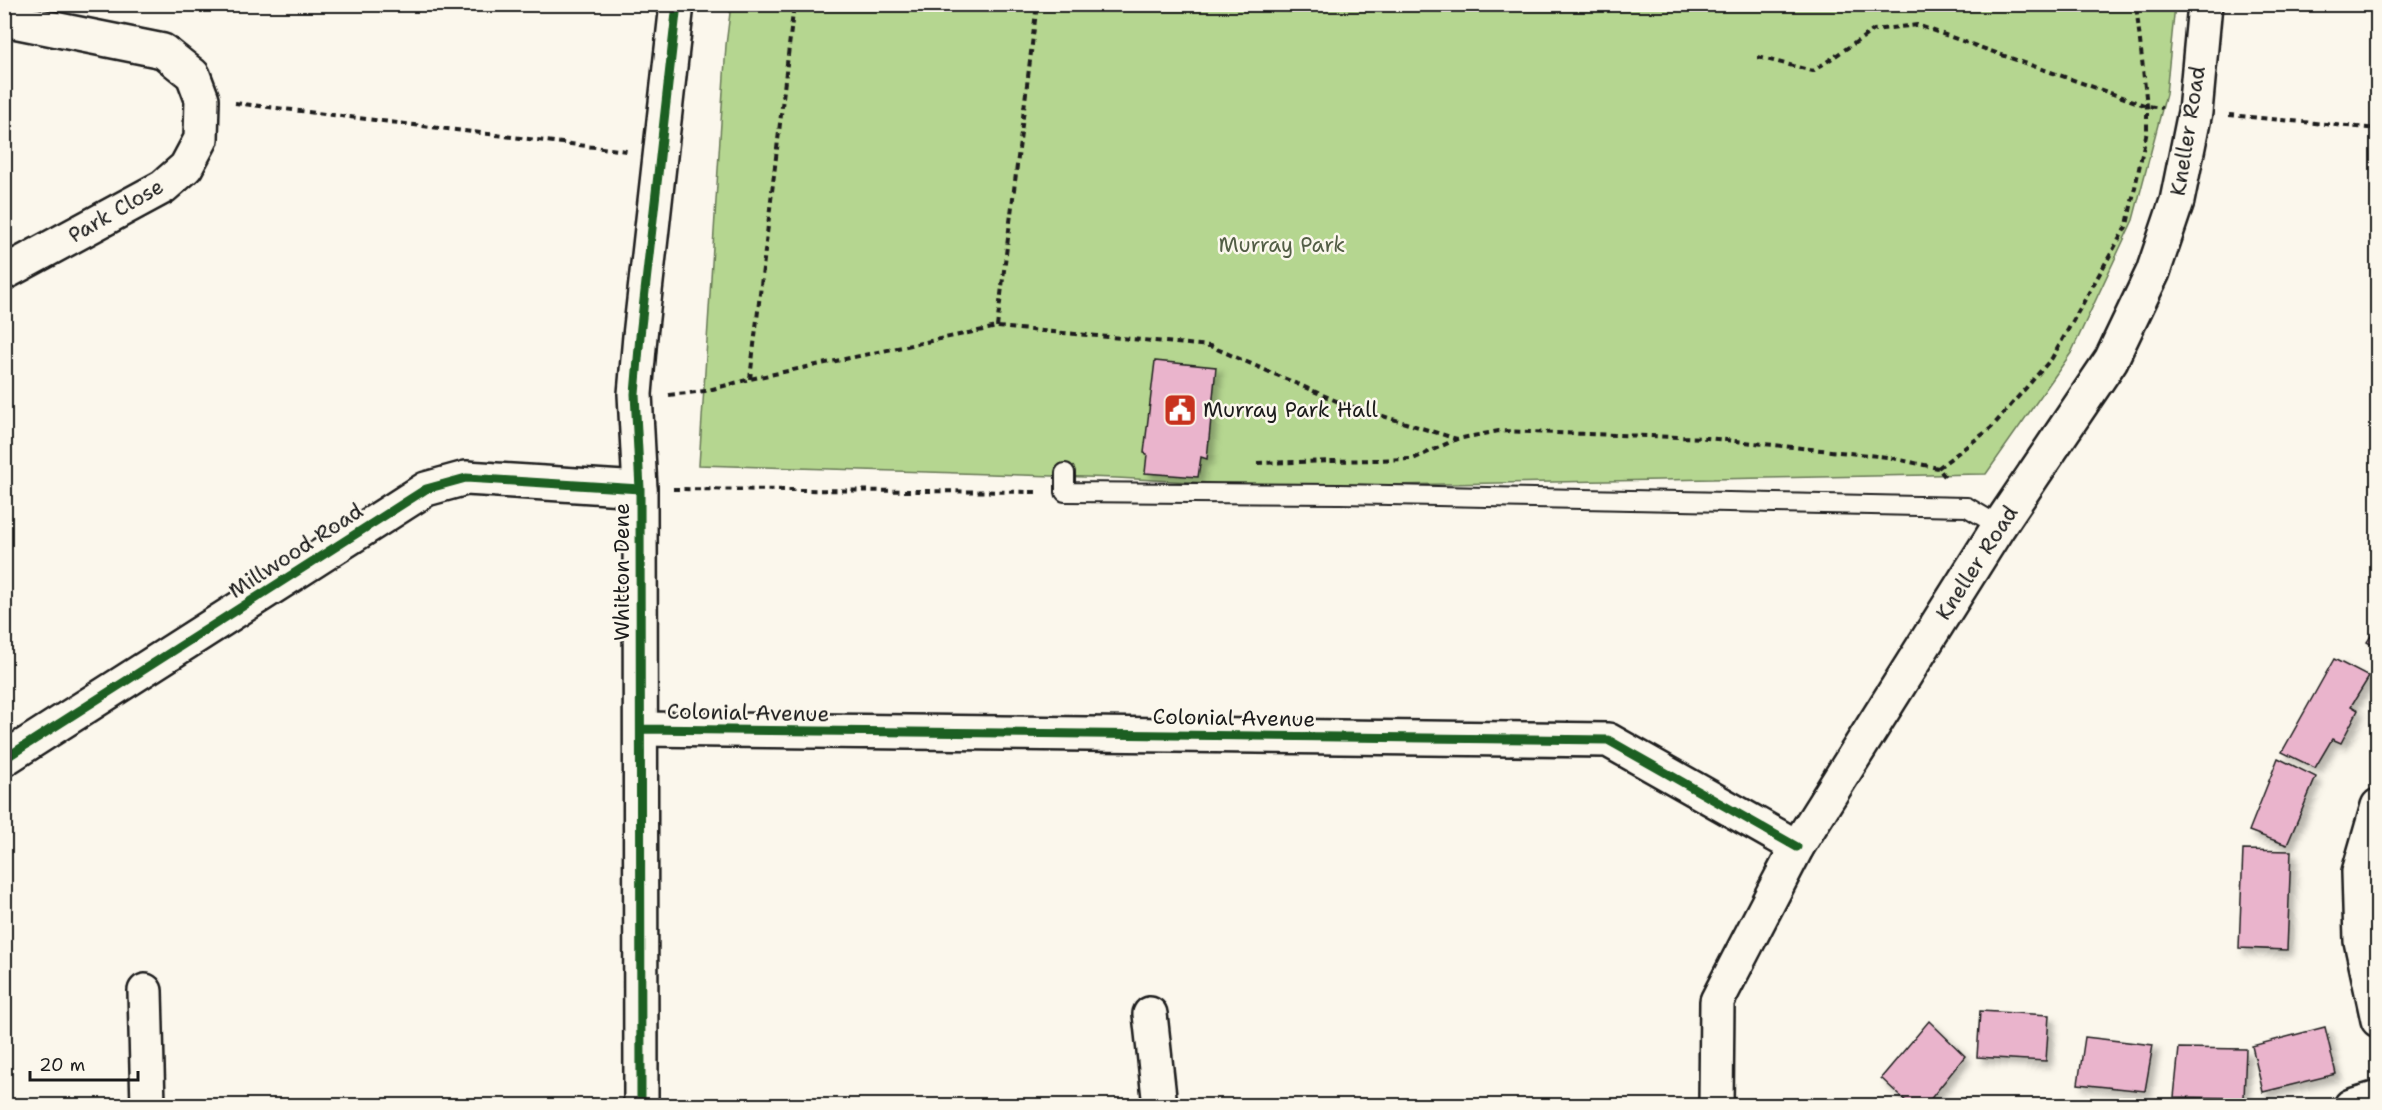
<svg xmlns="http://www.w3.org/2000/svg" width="2382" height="1110" font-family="'Shantell Sans',sans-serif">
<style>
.green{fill:#b5d690;stroke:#687956;stroke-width:1.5}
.building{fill:#eab4cc;stroke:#1c1c1c;stroke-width:1.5;filter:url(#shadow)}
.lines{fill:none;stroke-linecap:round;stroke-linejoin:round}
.service-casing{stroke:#1c1c1c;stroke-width:22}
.minor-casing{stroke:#1c1c1c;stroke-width:38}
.tertiary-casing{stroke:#1c1c1c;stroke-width:38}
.secondary-casing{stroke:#1c1c1c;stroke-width:38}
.path{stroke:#1c1c1c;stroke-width:4;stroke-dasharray:6 4.5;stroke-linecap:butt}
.service{stroke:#fbf7ec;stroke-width:18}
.minor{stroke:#fbf7ec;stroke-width:33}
.tertiary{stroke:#fbf7ec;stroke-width:33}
.secondary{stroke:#fbf7ec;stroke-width:33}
.cycleway-casing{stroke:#fbf7ec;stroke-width:13}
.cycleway{stroke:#1b5e20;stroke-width:9}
.labels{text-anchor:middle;stroke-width:5;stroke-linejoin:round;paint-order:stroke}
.street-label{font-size:21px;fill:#1c1c1c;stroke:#fbf7ec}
.park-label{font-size:21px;fill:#525d45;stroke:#fbf7ec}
.poi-label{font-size:21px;fill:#1c1c1c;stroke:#fbf7ec;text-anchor:start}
</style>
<defs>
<filter id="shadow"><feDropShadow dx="5.5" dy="5.5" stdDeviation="3" flood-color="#0004"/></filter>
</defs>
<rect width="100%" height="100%" fill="#fbf7ec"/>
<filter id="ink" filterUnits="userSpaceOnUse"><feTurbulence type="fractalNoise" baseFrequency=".0167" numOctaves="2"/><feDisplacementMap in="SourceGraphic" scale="12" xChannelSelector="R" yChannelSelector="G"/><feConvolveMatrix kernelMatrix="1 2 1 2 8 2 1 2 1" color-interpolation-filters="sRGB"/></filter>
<g filter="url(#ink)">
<path class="green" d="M731,5H2175L2166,94L2133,220L2071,353L1986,474L1282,487L1117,478L699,465L726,45Z"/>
<path class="building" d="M1155,361L1216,367L1207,459L1201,457L1198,477L1145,473L1147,454L1144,453Z
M2378,625V649L2367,642Z
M2334,659L2369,677L2351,706L2358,710L2341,743L2332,739L2315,768L2282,752Z
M2278,758L2316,777L2287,845L2249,831Z
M2243,850L2291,851L2287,950L2239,948Z
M1980,1011L2049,1015L2046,1061L1977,1057Z
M1929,1021L1965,1056L1925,1106H1911L1881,1078Z
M2325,1027L2336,1074L2263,1092L2252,1046Z
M2085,1037L2153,1045L2145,1091L2078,1084Z
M2179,1048L2246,1049L2244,1098L2174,1097Z"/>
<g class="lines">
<defs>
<path id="service" d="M1065,473V492L1340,494L1967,507L1999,526"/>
<path id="minor" d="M4,19L163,51L193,75L202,99L201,139L186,167L163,187L4,273
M641,729L1608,740L1797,847
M4,759L426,489L466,478L640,489
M2378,806L2359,872L2361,941L2378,1020
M145,991L148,1106
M1150,1014L1160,1106
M2351,1106L2378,1098"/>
<path id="tertiary" d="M641,1106L640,489L635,394L640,336L677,4"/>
<path id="secondary" d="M1716,1106L1717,1001L1797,847L1999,526L2111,360L2153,272L2177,201L2195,112L2205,4"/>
</defs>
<use href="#service" class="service-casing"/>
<use href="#minor" class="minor-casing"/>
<use href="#tertiary" class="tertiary-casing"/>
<use href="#secondary" class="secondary-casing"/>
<path class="path" d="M1758,57L1813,71L1874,30L1917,25L2147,106L2162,108
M235,103L627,151
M2229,115L2378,129
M997,327L1037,4
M750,379L794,4
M669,395L705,391L750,379L997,327L1210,346L1341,403L1457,439
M1257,463L1413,459L1457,439L1499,431L1707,438L1887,457L1938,468L1947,479
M1938,468L1991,428L2052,358L2127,225L2147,131V106L2136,4
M673,489L1038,492"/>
<use href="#service" class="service"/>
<use href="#minor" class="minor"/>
<use href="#tertiary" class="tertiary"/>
<use href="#secondary" class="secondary"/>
<defs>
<path id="cycleway" d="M641,729L1608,740L1797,847
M4,759L426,489L466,478L640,489
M641,1106L640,489L635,394L640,336L677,4"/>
</defs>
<use href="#cycleway" class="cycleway-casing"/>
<use href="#cycleway" class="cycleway"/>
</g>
</g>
<defs>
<symbol id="civic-square" viewBox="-11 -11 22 22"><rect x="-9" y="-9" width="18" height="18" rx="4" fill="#c8321e" stroke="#fbf7ec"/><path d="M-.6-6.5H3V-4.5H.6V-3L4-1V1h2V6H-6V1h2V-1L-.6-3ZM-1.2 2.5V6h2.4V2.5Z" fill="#fff"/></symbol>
</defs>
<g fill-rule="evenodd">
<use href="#civic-square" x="1161" y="391" width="38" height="38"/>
</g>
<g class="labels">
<g class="street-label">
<text transform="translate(2188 131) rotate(-81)" y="7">Kneller Road</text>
<text transform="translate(116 211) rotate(-30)" y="7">Park Close</text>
<text transform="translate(296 551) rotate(-33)" y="7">Millwood Road</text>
<text transform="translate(1977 563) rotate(-57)" y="7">Kneller Road</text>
<text transform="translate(622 572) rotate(-90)" y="7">Whitton Dene</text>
<text transform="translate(748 713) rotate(1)" y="7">Colonial Avenue</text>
<text transform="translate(1234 718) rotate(1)" y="7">Colonial Avenue</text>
</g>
<g class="park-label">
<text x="1282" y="252">Murray Park</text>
</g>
<g class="poi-label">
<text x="1203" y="417">Murray Park Hall</text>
</g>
</g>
<rect width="2382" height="1110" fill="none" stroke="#fbf7ec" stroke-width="24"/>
<rect x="12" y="12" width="2358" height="1086" fill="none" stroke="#1c1c1c" stroke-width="2" filter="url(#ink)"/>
<path d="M30 1071v9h108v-9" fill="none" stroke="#1c1c1c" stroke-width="3"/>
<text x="39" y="1071" font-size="18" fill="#1c1c1c" stroke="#fbf7ec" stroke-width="4.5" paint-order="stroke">20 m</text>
</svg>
